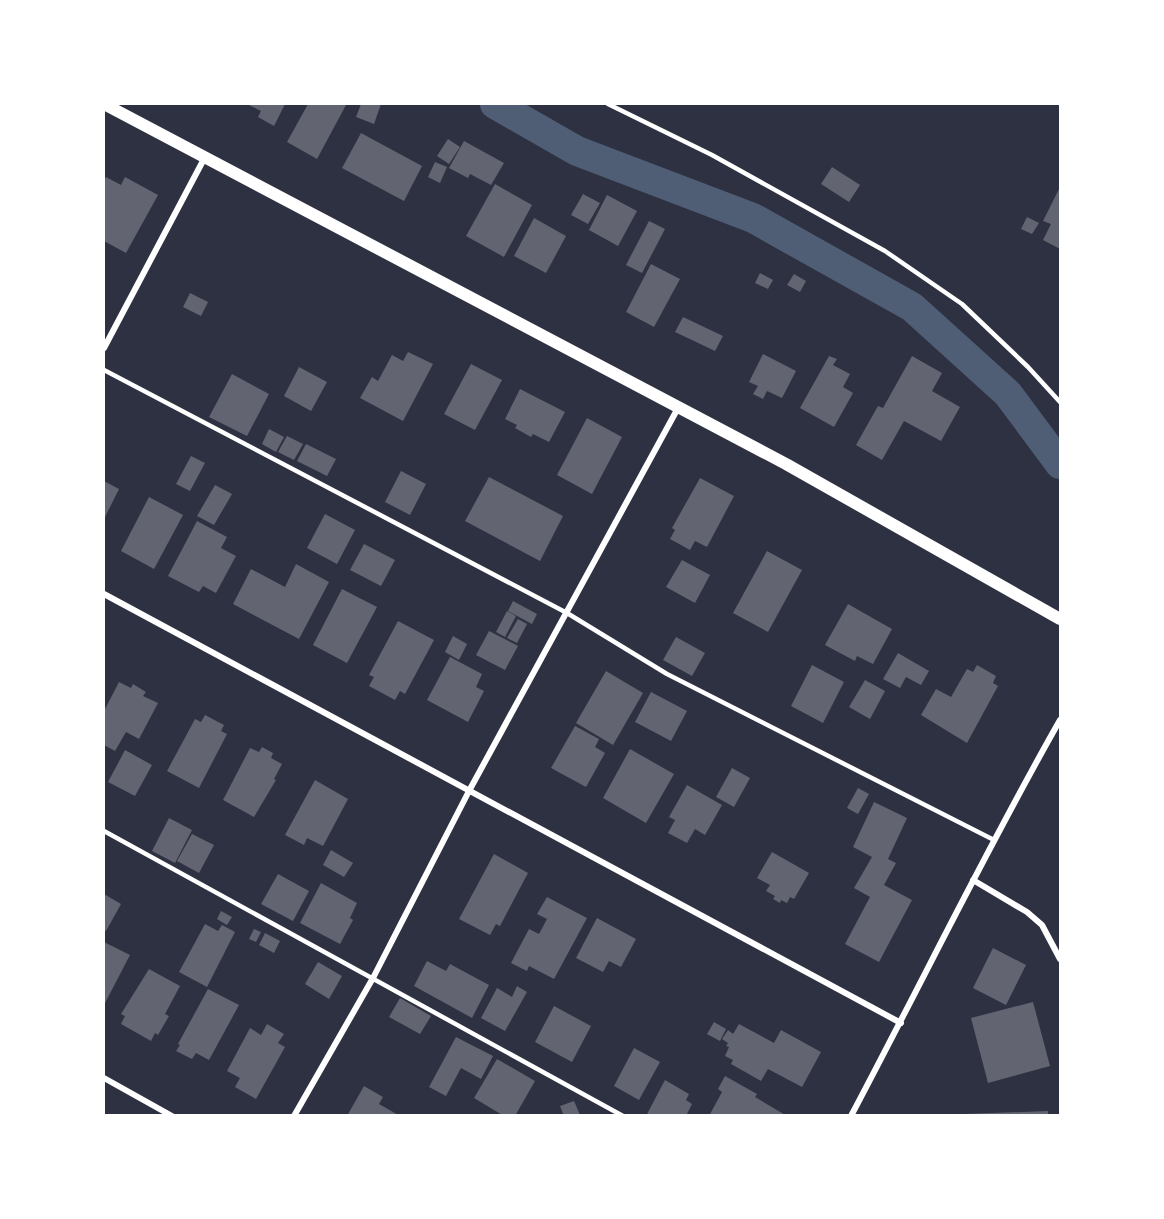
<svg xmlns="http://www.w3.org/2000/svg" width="1164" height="1219" font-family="Inter,sans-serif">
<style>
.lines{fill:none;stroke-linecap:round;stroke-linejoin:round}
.canal{stroke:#4f5d75;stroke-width:30}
.building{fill:#626471}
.service{stroke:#fff;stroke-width:4.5}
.minor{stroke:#fff;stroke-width:6}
.secondary{stroke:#fff;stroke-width:12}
</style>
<rect width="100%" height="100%" fill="#2d3142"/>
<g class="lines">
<path class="canal" d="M495,104L577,151L753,218L912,307L1008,394L1060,464"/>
</g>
<path class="building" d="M247,104H285L274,126L258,117L261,111Z
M308,104H342L346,105L317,159L287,142Z
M361,104H381L374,124L356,117Z
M361,133L422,166L404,201L342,168Z
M448,139L460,147L449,164L437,156Z
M464,141L504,163L491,185L470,174L468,178L449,168Z
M435,162L447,167L440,183L428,177Z
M832,167L860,185L849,202L821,184Z
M106,177L121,185L125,177L158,195L126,253L104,241V181Z
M495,184L532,205L504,257L466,236Z
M1059,189L1060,190V249L1043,240L1051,224L1043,221Z
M583,194L600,203L588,224L571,215Z
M607,195L637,211L618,246L589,230Z
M1027,217L1039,223L1032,234L1021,229Z
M534,218L566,236L546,273L514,256Z
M649,221L665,229L642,273L626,265Z
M651,264L680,279L654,327L626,312Z
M760,273L773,280L768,289L755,283Z
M794,274L806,281L800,292L787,285Z
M190,293L208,302L201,316L183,307Z
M683,317L723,336L715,351L675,332Z
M408,352L433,364L403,421L360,398L372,377L378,381L392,355L403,361Z
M763,354L796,371L782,398L767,391L763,399L753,394L758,386L749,382Z
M829,356L837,359L833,365L850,374L843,387L853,393L834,427L800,408Z
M912,356L942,373L932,391L960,407L941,441L904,421L882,460L856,445L878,406L883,408Z
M471,364L502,380L475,430L444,414Z
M299,367L327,382L311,411L284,396Z
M232,374L269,394L247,436L209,417Z
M520,389L565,412L549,442L533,434L531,437L515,428L517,425L505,419Z
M587,418L622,437L592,494L557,475Z
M269,429L284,437L276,452L262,444Z
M287,436L303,444L294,460L278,452Z
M306,444L336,459L327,476L297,461Z
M191,456L205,463L190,491L176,484Z
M401,471L426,484L410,515L385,502Z
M489,477L563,516L540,561L465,521Z
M700,478L734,496L707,547L695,541L690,550L670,539L675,530L672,528Z
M104,481L119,489L104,519Z
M215,485L232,494L214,525L197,516Z
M149,497L183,515L154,569L121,551Z
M325,514L355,530L337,564L307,548Z
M197,521L227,537L221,548L236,556L216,593L203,586L199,592L168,576Z
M364,544L395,560L381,586L350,570Z
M767,551L802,570L768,632L733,613Z
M682,560L710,575L695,603L666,587Z
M296,564L329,582L299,639L233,604L251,569L285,587Z
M342,589L377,607L347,663L313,645Z
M513,601L537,614L532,624L508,611Z
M848,604L892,629L873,664L857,656L855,661L825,645Z
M507,611L516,616L505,637L496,632Z
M518,619L527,624L517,643L507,638Z
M398,621L434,640L405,694L400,691L395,700L369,686L374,677L369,675Z
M489,631L518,646L505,670L476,655Z
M453,636L467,644L459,660L445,652Z
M676,637L705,653L692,676L663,660Z
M898,653L929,671L921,685L906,677L900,688L883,679Z
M450,657L482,674L476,687L484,691L468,722L427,700Z
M812,665L844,682L823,723L791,706Z
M977,665L996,676L993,683L998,686L967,743L921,715L936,689L951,697L967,669L973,672Z
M606,671L643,693L613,745L576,723Z
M865,680L885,691L870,719L849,707Z
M119,682L131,688L133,684L146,692L143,696L158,703L139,739L126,732L115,751L104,745V711Z
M651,692L687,711L671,741L635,722Z
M205,715L224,725L221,731L227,734L199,788L167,771L195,719L201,722Z
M575,726L599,739L595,747L605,753L586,787L551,768Z
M262,747L273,753L271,758L282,764L274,779L276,780L254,817L223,800L250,748L259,752Z
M630,749L674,774L646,823L603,798Z
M125,750L152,765L135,796L108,782Z
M732,768L750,778L734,807L716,797Z
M315,780L348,799L323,846L307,838L304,845L285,835Z
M687,785L722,805L705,835L695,829L687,843L668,833L675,820L669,817Z
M858,788L869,794L858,814L847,808Z
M874,802L907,818L888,859L896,863L884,885L912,900L879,962L845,944L870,897L854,888L872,857L853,847Z
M169,818L192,830L175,863L152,851Z
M192,834L214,845L199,873L177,861Z
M331,850L353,863L344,877L323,865Z
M772,852L809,873L794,899L790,897L787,903L781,900L780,903L773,899L775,896L766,891L770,885L757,878Z
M494,854L528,873L500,926L496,924L490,935L459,919Z
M278,874L309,891L293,921L261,904Z
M321,883L357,903L350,918L353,920L340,944L300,923Z
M104,894L121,904L106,931L104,930Z
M547,897L587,918L554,979L529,966L527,971L511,963L529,929L539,934L547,919L537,914Z
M221,911L232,917L227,925L217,919Z
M597,918L636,939L621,967L609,961L603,972L576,958Z
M205,924L218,931L222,925L235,932L207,987L179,972Z
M254,929L261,932L256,942L249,939Z
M265,933L280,941L274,953L259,945Z
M104,942L130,955L105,1003H104Z
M993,948L1026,965L1006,1005L973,988Z
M427,961L446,971L450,964L489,985L472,1018L414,986Z
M318,962L342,976L329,999L305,984Z
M149,969L180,986L165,1014L169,1016L158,1035L155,1033L151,1041L121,1024L125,1016L121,1014Z
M517,986L527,992L505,1031L481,1018L497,988L512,997Z
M208,989L239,1005L209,1060L196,1053L192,1059L176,1051L180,1045L178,1044Z
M400,998L431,1016L420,1034L389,1017Z
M1033,1002L1050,1066L988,1083L971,1018Z
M554,1006L591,1026L572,1062L535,1042Z
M714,1022L726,1029L720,1041L707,1034Z
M267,1024L284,1034L278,1043L285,1047L256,1099L235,1087L240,1078L227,1071L250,1028L261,1035Z
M739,1024L774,1043L781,1030L821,1052L802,1087L768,1069L761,1081L731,1064L733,1060L725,1056L729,1047L726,1046L728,1043L722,1039L728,1030L733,1034Z
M456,1037L493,1056L481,1079L461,1068L446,1096L429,1087Z
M634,1048L660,1062L639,1100L614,1086Z
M497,1059L535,1081L515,1116H504L474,1098Z
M725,1076L757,1094L755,1097L787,1116H709L722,1092L718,1089Z
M665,1080L689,1094L686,1100L692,1104L686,1116H646Z
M364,1086L383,1097L379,1104L400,1116H347Z
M574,1101L580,1115L564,1116L560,1106Z
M1048,1111V1116H964V1114Z"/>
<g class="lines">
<path class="service" d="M608,104L712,155L885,251L962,304L1028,367L1060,402
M104,370L567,613L667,674L994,840
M104,831L623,1116"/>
<path class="minor" d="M104,348L205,157
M104,594L901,1023
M973,880L1027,912L1042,925L1060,959
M104,1078L172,1116
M294,1116L373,978L469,791L678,408
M851,1116C921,984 986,850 1060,720"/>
<path class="secondary" d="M104,104L786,464L1060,619"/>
</g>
<rect width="1164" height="1219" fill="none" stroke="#ffffff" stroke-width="210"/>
</svg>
